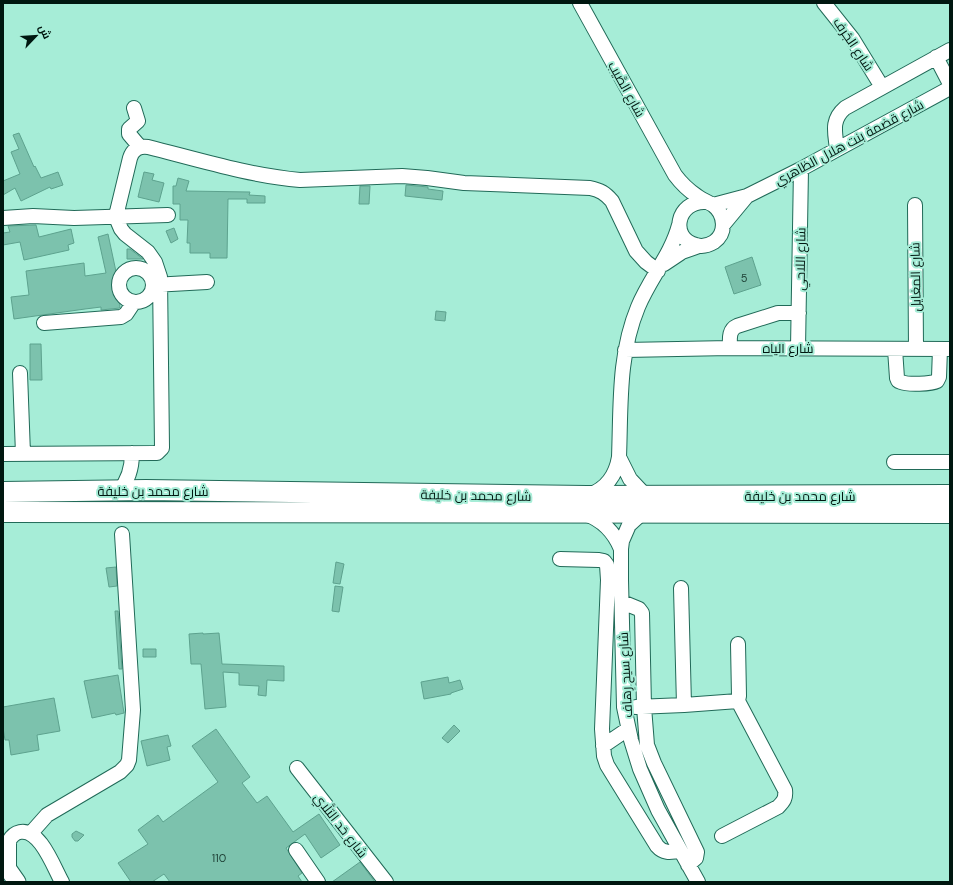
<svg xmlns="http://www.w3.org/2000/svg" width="953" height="885" font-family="'DM Sans',Cairo,sans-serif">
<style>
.building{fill:#7cc2ad;stroke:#5da28e}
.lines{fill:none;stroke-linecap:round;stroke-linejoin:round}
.minor-casing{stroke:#216a58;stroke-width:16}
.major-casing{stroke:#216a58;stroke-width:19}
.highway-casing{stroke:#216a58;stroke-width:22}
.minor{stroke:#fff;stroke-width:14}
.major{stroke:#fff;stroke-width:17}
.highway{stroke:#fff;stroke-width:20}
.labels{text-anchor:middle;stroke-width:4;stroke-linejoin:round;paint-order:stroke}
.number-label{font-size:11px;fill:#1f4237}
.street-label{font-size:13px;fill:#001710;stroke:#a6edd7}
</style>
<rect width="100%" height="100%" fill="#a6edd7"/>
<path class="building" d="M19,133L34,167L35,166L41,178L58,172L63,185L51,189L50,187L21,201L15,188L3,195V181L20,174L11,152L19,149L13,135Z
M144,172L154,174L152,180L164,183L159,202L138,197Z
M178,178L189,181L186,191L250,192L249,195L265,196V203H247V199H228L227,258H210V253H190V243H187L188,220H180V204H173V186H176Z
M406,185L428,187V189L443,191L442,200L405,196Z
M360,186H370L369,204H359Z
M36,225L39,237L71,229L74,243L68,245L69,250L24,260L20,242L3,245V233L10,232L8,226Z
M174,228L178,239L171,243L166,231Z
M108,234L118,281L120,308L101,310V307L85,309L14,319L11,297L29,295L26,271L84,263L85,276L106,273L98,237Z
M127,249H130L143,259H127Z
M752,257L761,285L734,294L725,267Z
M436,311L446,312L445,321L435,320Z
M30,344H41L42,380H30Z
M336,562L344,564L340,584L333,583Z
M116,567L117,586L109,587L106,568Z
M335,586L343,587L339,612L332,611Z
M115,611H118L122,669H119Z
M203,633V634L219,633L222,664L284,666V681L267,680L266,696L258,695L259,686L239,685V673L223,672L226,707L205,709L201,664H191L189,634Z
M143,649H156V657H143Z
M118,675L124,713L116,715L115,713L92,718L84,681Z
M448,677L449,683L460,680L463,689L451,693V694L424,699L421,682Z
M54,698L60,731L37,735L39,750L11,755L9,740H5L3,728V707Z
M454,725L460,731L448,743L442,738Z
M216,729L250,777L242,783L257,803L267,796L293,832L319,814L340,845L321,858L305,834L286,848L302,873L298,876L302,882H170L164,874L152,882H131L118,863L148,844L138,830L158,815L163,822L218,782L192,746Z
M168,735L171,746L167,747L170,760L147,766L141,741Z
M76,831L84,835L78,841H75L72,837V834Z
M360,862L375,882H332Z"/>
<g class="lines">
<defs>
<path id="minor" d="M580,3L675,175C681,183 688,190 697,196C702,200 708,202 713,205C725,214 727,233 714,242C709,245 702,247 696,245C669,238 677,201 705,202
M824,3L852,38L882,87
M936,57L950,84
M134,108L138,121L129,129V134L140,147
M837,149C835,132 831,120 845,108L950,50
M713,205L747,196L801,169L950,88
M915,205L916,349
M3,218L33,216L74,218L168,215
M723,225L747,196
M664,264L682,252L699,246
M119 285a17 17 0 1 1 34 0a17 17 0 1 1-34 0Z
M153,285L207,282
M44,323L121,317L126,314L134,302
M730,348C730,340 728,330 737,326L778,313H799
M798,348L801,169
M895,349L897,378C898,381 898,381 901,382C908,385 931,384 937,381L939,377L940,349
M625,350L730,348L950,349
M20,373L23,454
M3,454L154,453H157L162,448L160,277L155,262L148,252L125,234L121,229L118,222L116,216L130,158C133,149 139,146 148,147C196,159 251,176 300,180L402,176L427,178L464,183L590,188C600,190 605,193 612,201L636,251L646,262L658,271
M619,457L630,479L646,496
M894,462H950
M119,491C129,480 132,468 132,453
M589,495C606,489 616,475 619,457C621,406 618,355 638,307C650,278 671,255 679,225
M585,514C603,520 614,532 621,549
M641,514L629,525L622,541L621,549V580L624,707L631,740L640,769L658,810L698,882
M560,559L599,560L604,561L607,565L608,580L602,729L604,756L607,765L657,846C663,853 670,853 680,850
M681,588L684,705
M622,602L639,609L642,613L644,707L647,745L654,763L697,852L696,858L688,865
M636,707L684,705L738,701L739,696L738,644
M603,746L628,729
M297,768L386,882
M31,833L47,815L120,772L127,765L129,760L133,710L122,534
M722,836L778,807C784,801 786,798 785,790L738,701
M296,850L318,882
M9,870V841C11,837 15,833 20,832C40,828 54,868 62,882"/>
<path id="major" d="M3,862L17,882"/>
<path id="highway" d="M3,492L146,490L587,496L950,495
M3,512L950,513"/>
</defs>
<use href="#minor" class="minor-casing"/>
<use href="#major" class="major-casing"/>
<use href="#highway" class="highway-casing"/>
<use href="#minor" class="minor"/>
<use href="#major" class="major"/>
<use href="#highway" class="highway"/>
</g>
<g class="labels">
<g class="number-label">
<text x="744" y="282">5</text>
<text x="219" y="862">110</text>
</g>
<g class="street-label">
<text transform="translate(854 44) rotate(56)" y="5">شارع الجُرف</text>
<text transform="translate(627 89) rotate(61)" y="5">شارع الصَّيب</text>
<text transform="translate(849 142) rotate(-28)" y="5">شارع قضمة بنت هلال الظاهري</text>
<text transform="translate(800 259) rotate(-89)" y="5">شارع اللاحي</text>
<text transform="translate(915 277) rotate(-91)" y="5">شارع المغايل</text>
<text x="788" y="353">شارع الياه</text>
<text x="153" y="496">شارع محمد بن خليفة</text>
<text transform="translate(476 495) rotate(1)" y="5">شارع محمد بن خليفة</text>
<text x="800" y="501">شارع محمد بن خليفة</text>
<text transform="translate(625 675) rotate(-93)" y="5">شارع سيح رِهاف</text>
<text transform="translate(341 825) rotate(52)" y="5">شارع حَد التلَّاي</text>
</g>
</g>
<rect width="953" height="885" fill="none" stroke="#001710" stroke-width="8"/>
<g transform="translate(36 36) rotate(65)" stroke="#a6edd7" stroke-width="3" paint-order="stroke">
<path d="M0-3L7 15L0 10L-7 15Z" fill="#001710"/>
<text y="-6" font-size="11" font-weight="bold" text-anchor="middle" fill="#001710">ش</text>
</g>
</svg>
